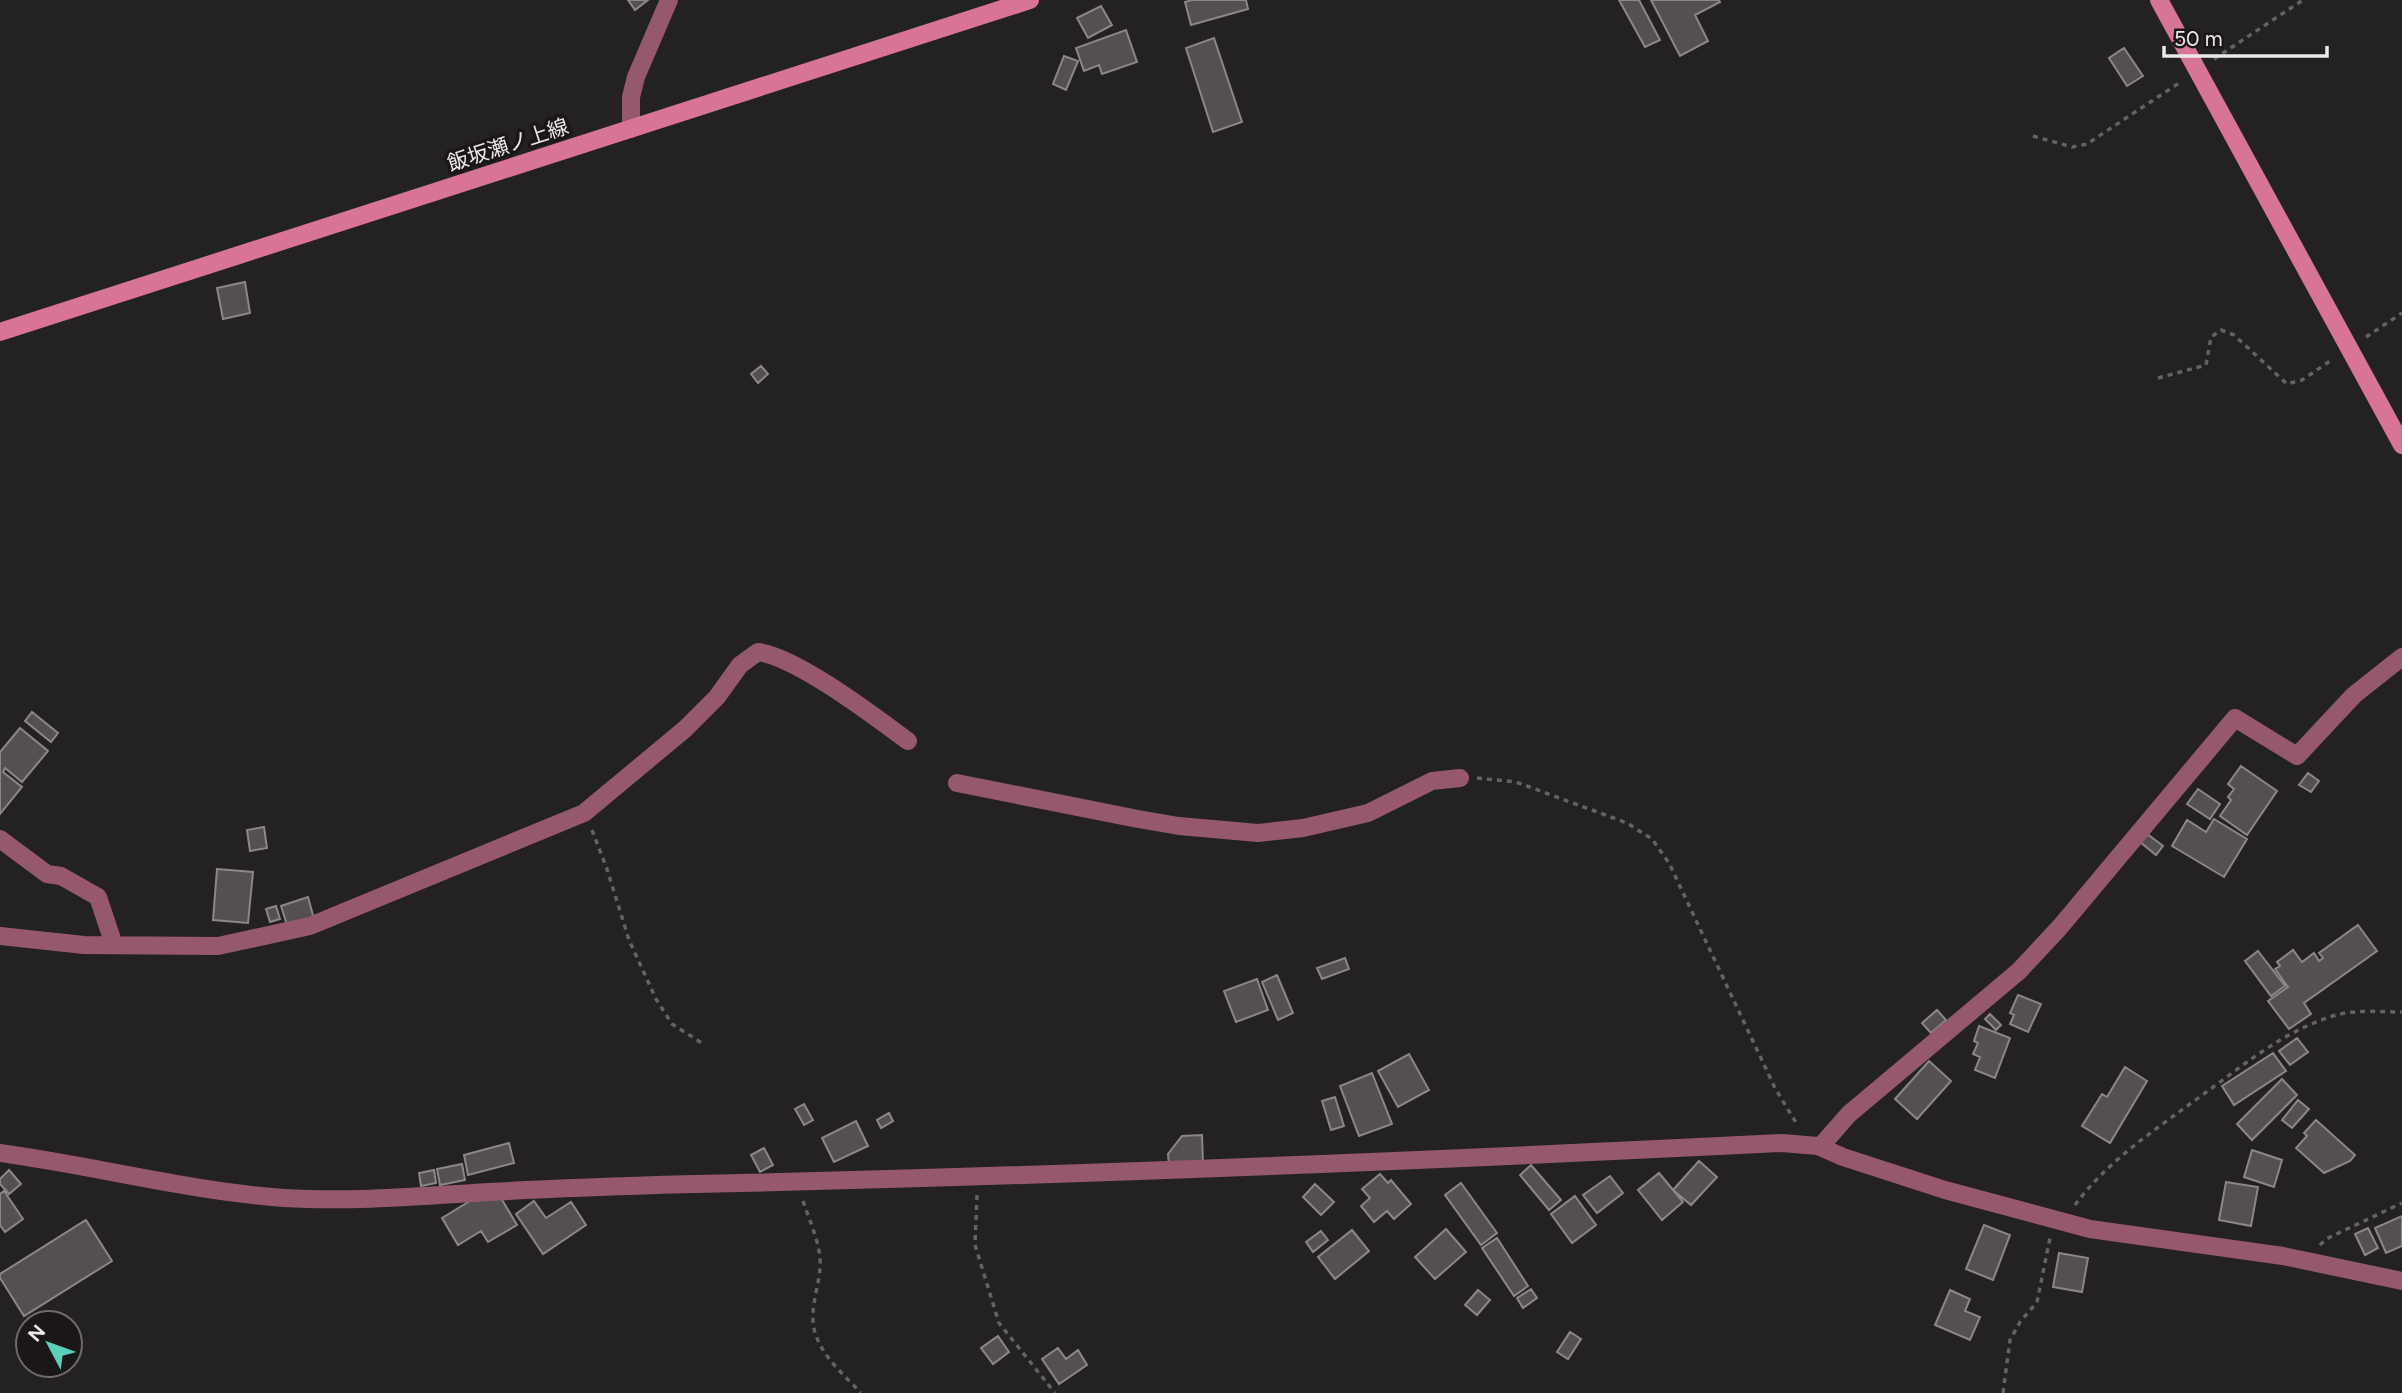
<svg xmlns="http://www.w3.org/2000/svg" width="2402" height="1393" font-family="Figtree,'Noto Sans JP',sans-serif">
<style>
.building{fill:#545051;stroke:#8b8688;stroke-width:2}
.lines{fill:none;stroke-linecap:round;stroke-linejoin:round}
.path{stroke:#656263;stroke-width:3.5;stroke-dasharray:5 5;stroke-linecap:butt}
.street{stroke:#96586c;stroke-width:18}
.secondary{stroke:#d87597;stroke-width:18}
.labels{text-anchor:middle;stroke-width:7;stroke-linejoin:round;paint-order:stroke}
.street-label{font-size:21px;fill:#ece9ea;stroke:#1b1718}
</style>
<rect width="100%" height="100%" fill="#242122"/>
<path class="building" d="M628,0H648L635,10Z
M1192,0H1246L1248,9L1191,25L1185,2Z
M1619,0H1639L1660,40L1645,47Z
M1651,0H1719L1720,2L1695,15L1708,41L1680,56Z
M1101,6L1112,25L1088,38L1077,18Z
M1126,30L1137,62L1102,74L1099,65L1084,71L1076,48Z
M1214,38L1242,122L1213,132L1186,48Z
M2124,48L2143,76L2127,86L2109,58Z
M1064,56L1078,61L1066,90L1053,84Z
M245,282L250,313L223,319L217,288Z
M761,366L768,374L758,383L751,374Z
M32,712L58,733L51,742L25,721Z
M20,728L48,751L22,782L5,768L3,772L22,787L0,814V752Z
M2241,766L2277,791L2247,835L2220,816L2231,800L2228,797L2234,789L2228,784Z
M2308,773L2319,781L2311,792L2299,785Z
M2198,789L2220,804L2210,819L2187,804Z
M2214,819L2247,839L2224,877L2172,846L2187,820L2206,832Z
M264,827L267,848L250,851L247,830Z
M2146,833L2163,846L2156,855L2140,842Z
M217,869L253,872L248,923L213,920Z
M308,897L314,919L288,928L281,906Z
M276,906L280,919L270,922L266,909Z
M2358,925L2377,951L2304,1003L2311,1014L2289,1029L2268,1001L2288,987L2275,969L2280,966L2277,962L2293,950L2302,962L2314,953L2319,961L2323,958L2319,953Z
M2258,951L2285,986L2271,996L2245,961Z
M1345,958L1349,969L1322,979L1317,968Z
M1277,975L1293,1013L1278,1020L1262,982Z
M1257,979L1268,1010L1236,1022L1224,991Z
M2018,995L2041,1004L2028,1032L2010,1024L2014,1015L2010,1013Z
M1937,1010L1946,1020L1931,1033L1922,1023Z
M1990,1014L2001,1025L1996,1030L1985,1019Z
M1979,1026L2010,1038L1995,1078L1975,1070L1980,1057L1973,1054L1978,1043L1974,1041Z
M2297,1038L2308,1052L2290,1065L2279,1051Z
M2273,1053L2286,1071L2234,1105L2222,1086Z
M1409,1054L1429,1090L1398,1107L1378,1071Z
M1929,1061L1951,1081L1917,1119L1895,1099Z
M2125,1067L2147,1081L2110,1143L2082,1126L2102,1094L2107,1097Z
M1372,1073L1392,1124L1359,1136L1340,1086Z
M2282,1079L2297,1095L2252,1140L2237,1124Z
M1335,1097L1344,1126L1331,1130L1322,1101Z
M2298,1100L2309,1109L2292,1128L2282,1120Z
M804,1104L813,1120L804,1125L795,1109Z
M889,1113L893,1121L881,1128L877,1120Z
M2316,1120L2355,1155L2350,1161L2324,1173L2296,1148L2307,1136L2304,1133Z
M856,1121L868,1146L834,1162L822,1138Z
M1202,1135L1203,1163L1169,1165L1168,1154L1182,1136Z
M509,1143L514,1163L468,1175L464,1155Z
M764,1148L773,1165L760,1172L751,1155Z
M2252,1150L2282,1160L2274,1187L2244,1177Z
M1699,1161L1717,1177L1691,1205L1673,1190Z
M462,1164L465,1180L440,1185L437,1169Z
M1531,1165L1561,1200L1549,1210L1520,1175Z
M9,1170L21,1184L9,1194L0,1184V1179Z
M434,1170L436,1183L421,1186L419,1173Z
M1659,1173L1683,1202L1662,1220L1638,1190Z
M1380,1174L1388,1183L1391,1180L1411,1204L1394,1219L1387,1211L1374,1222L1361,1206L1370,1198L1362,1189Z
M1610,1176L1623,1193L1597,1213L1583,1195Z
M2226,1182L2258,1187L2251,1226L2219,1220Z
M1461,1183L1497,1233L1481,1245L1445,1195Z
M1315,1184L1334,1202L1321,1215L1303,1197Z
M4,1191L23,1219L5,1232L0,1225V1194Z
M1575,1196L1596,1225L1572,1243L1551,1214Z
M501,1198L517,1225L488,1242L481,1231L458,1245L442,1218L470,1201Z
M534,1201L546,1218L571,1202L586,1225L543,1254L516,1214Z
M2402,1216V1246L2386,1253L2375,1228Z
M86,1220L112,1261L24,1316L0,1278V1274Z
M1984,1225L2010,1235L1993,1280L1966,1269Z
M2368,1228L2378,1248L2365,1255L2355,1234Z
M1446,1229L1466,1252L1435,1279L1415,1257Z
M1352,1230L1369,1251L1335,1279L1318,1257Z
M1321,1231L1328,1240L1313,1252L1306,1242Z
M1497,1238L1528,1286L1514,1296L1482,1248Z
M2059,1253L2088,1258L2082,1292L2053,1287Z
M1531,1289L1537,1298L1523,1308L1517,1298Z
M1478,1290L1490,1300L1477,1315L1465,1305Z
M1950,1290L1970,1299L1965,1311L1980,1317L1970,1340L1935,1325Z
M1570,1332L1581,1339L1568,1359L1557,1352Z
M998,1336L1009,1352L993,1364L981,1348Z
M1058,1348L1066,1359L1078,1350L1087,1365L1059,1384L1042,1359Z"/>
<g class="lines">
<path class="path" d="M2214,59L2303,0
M2033,136L2072,147L2087,144L2182,81
M2366,337L2402,313
M2158,378L2206,365L2211,337L2221,330L2234,335L2287,384L2302,380L2333,359
M1477,778L1516,782L1627,823L1652,839L1669,863L1775,1088L1798,1126
M592,830L607,869L629,940L656,999L672,1024L705,1045
M977,1195L975,1245L999,1323L1055,1393
M803,1201C810,1222 822,1247 820,1269C818,1292 807,1315 817,1338C825,1359 846,1377 861,1393
M2075,1205C2110,1158 2158,1128 2205,1093C2245,1064 2284,1031 2333,1016C2355,1009 2379,1012 2402,1012
M2320,1245L2326,1239L2402,1203
M2003,1393L2010,1340L2020,1322L2037,1302L2050,1238"/>
<path class="street" d="M631,129V97L636,77L669,0
M957,783L1138,819L1179,826L1258,833L1303,828L1368,813L1432,781L1460,778
M0,839L47,874L61,876L98,897L114,945
M0,936L84,945L218,946L310,926L584,813L685,729L717,697L740,665L758,652C797,657 875,717 908,741
M1820,1147L1849,1114L2019,971L2060,927L2235,718L2297,756L2354,695L2402,657
M0,1153C95,1166 188,1191 284,1198C352,1202 422,1196 490,1192C559,1188 628,1186 696,1184C1059,1176 1420,1161 1782,1143L1818,1146L1843,1157L1945,1190L2090,1229L2283,1256L2402,1281"/>
<path class="secondary" d="M2159,0L2402,445
M0,332L1030,0"/>
</g>
<g class="labels">
<g class="street-label">
<text transform="translate(508 145) rotate(-18)" y="7">飯坂瀬ノ上線</text>
</g>
</g>
<g transform="translate(49 1344) rotate(311)"><circle r="33" fill="#1b1718" stroke="#6f6b6c" stroke-width="2"/>
<path d="M0-5L12 26L0 18L-12 26Z" fill="#5dceb9"/>
<text y="-10" font-size="19" font-weight="bold" text-anchor="middle" fill="#ece9ea">N</text>
</g>
<path d="M2164 46v10h163v-10" fill="none" stroke="#ece9ea" stroke-width="3.5"/>
<text x="2174" y="46" font-size="21" fill="#ece9ea" stroke="#1b1718" stroke-width="5" paint-order="stroke">50 m</text>
</svg>
